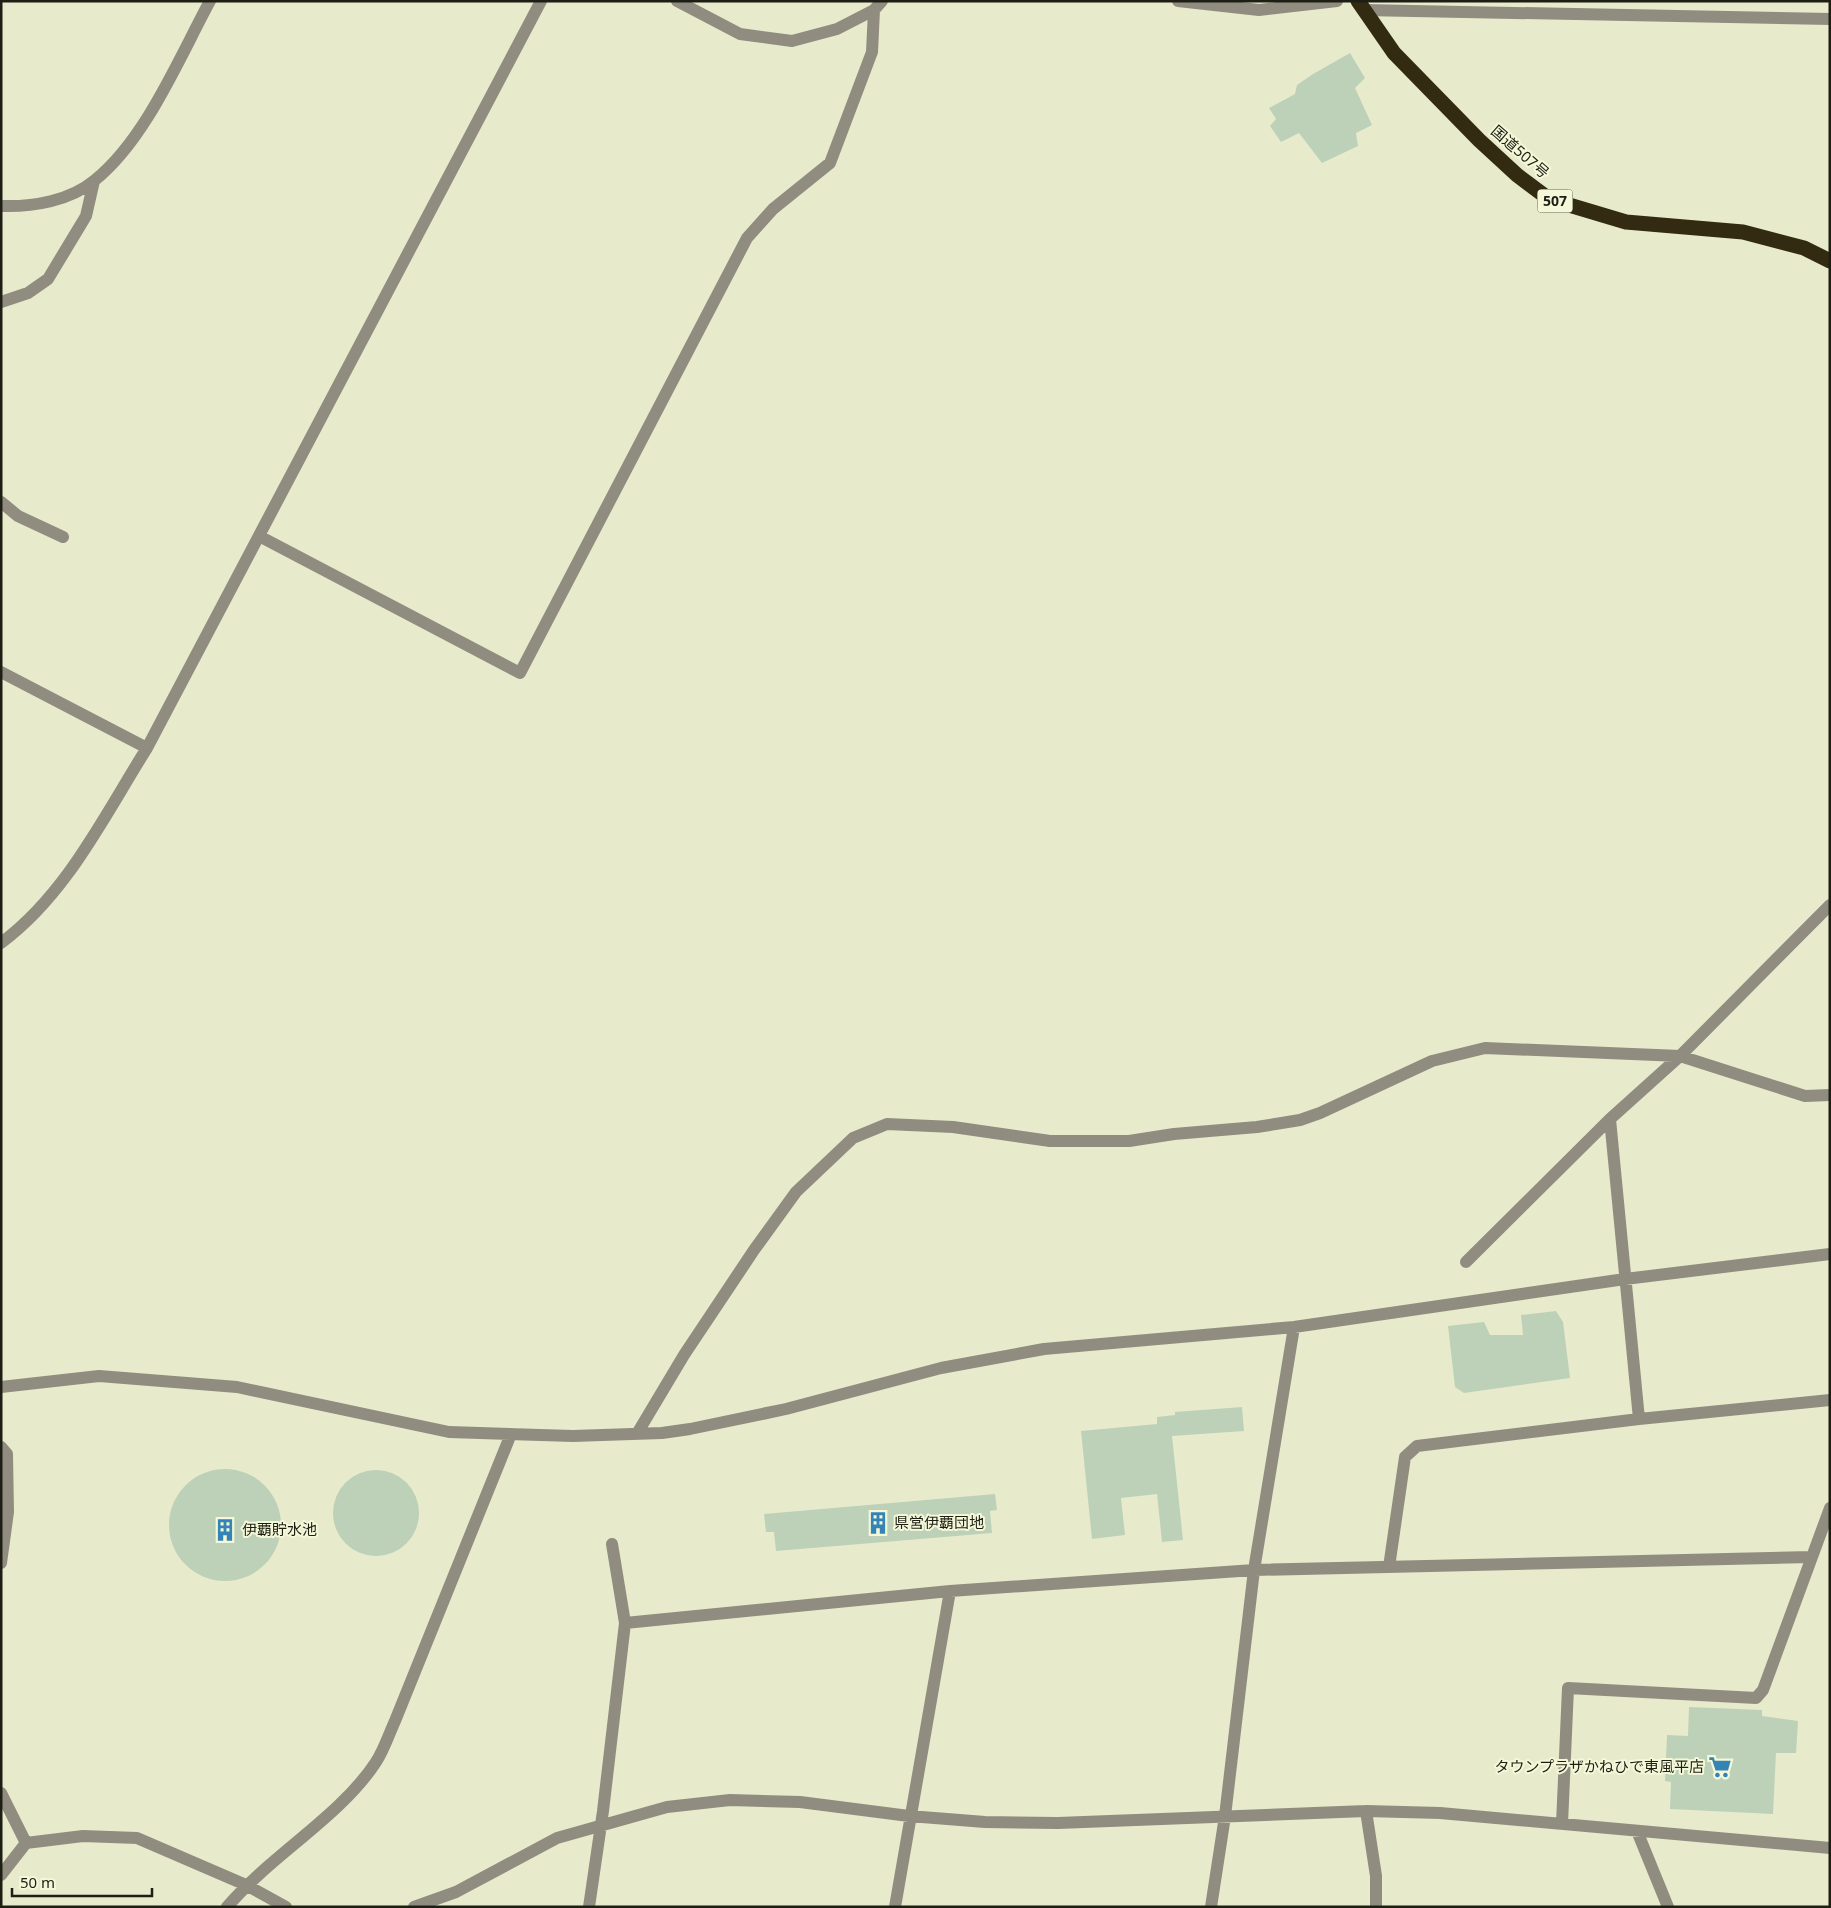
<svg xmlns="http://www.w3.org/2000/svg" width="1831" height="1908" font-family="'Noto Sans','Noto Sans JP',sans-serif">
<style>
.building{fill:#bdd1b8}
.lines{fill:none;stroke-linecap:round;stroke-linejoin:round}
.minor{stroke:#918c80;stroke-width:12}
.highway{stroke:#332a12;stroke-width:15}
.labels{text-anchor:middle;stroke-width:4;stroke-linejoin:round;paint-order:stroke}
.shield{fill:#f4f8d9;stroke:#5e604f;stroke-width:1}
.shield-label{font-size:14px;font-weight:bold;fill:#1e1f14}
.street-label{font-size:15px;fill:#1e1f14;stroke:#f4f8d9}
.poi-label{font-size:15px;fill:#1e1f14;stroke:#f4f8d9;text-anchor:start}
</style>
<rect width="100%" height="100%" fill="#e7ebcc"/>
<path class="building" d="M1350,53L1365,78L1355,88L1372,125L1356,133L1358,146L1322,163L1299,133L1281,142L1270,126L1276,119L1269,108L1295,94L1297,85L1313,74Z
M1556,1311L1563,1322L1570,1378L1464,1393L1455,1387L1448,1326L1484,1322L1490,1335H1523L1521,1315Z
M1242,1407L1244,1431L1172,1436L1183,1540L1162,1542L1157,1494L1121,1498L1125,1535L1092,1539L1081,1431L1157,1424V1417L1175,1415V1412Z
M169 1525a56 56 0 1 1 112 0a56 56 0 1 1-112 0Z
M333 1513a43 43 0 1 1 86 0a43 43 0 1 1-86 0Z
M995,1494L997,1510L990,1511L992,1533L776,1551L774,1532H766L764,1514Z
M1689,1707L1762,1710V1716L1798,1721L1796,1753H1776L1773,1814L1670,1809L1671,1782L1665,1781L1667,1735L1688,1736Z"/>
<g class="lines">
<path class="minor" d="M677,1L740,34L792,41L837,29L874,10L882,1
M1178,1L1259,10L1337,1
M1363,10L1830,19
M1,206C33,207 70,201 95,180C146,139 179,58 210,1
M1,302L28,293L48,279L86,216L94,181
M1,502L18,516L63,537
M259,536L520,673L747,238L773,209L830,163L872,52L874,10
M1,672L147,748L541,1
M1830,905L1680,1056L1610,1119L1639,1419L1830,1400
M1,943C67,894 104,816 147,748
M1466,1262L1610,1119
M1,1387L99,1376L237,1387L449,1432L573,1436L662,1433L690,1429L786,1409L941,1368L1044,1349L1294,1327L1625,1279L1830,1254
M638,1432L684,1355L754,1250L796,1192L853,1138L887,1124L953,1127L1050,1141H1129L1174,1134L1257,1127L1300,1120L1320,1113L1432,1061L1485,1048L1680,1056L1805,1096L1830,1095
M1,1447L7,1454L8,1512L1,1563
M1389,1567L1405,1457L1417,1446L1639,1419
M625,1623L950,1591L1254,1570L1811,1557
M1,1793L26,1843
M1366,1811L1376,1876V1907
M1562,1824L1568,1688L1756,1698L1763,1690L1830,1508
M1637,1831L1668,1907
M1,1875L26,1843L83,1836L137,1838L246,1885L286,1907
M227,1907C271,1855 340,1817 376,1762C384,1750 389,1734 395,1721L511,1434
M414,1907L456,1892L557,1838L667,1807L730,1800L800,1802L909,1816L985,1822L1058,1823L1366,1811L1440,1813L1830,1848
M589,1907L603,1811L625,1623L612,1544
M895,1907L950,1591
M1211,1907L1225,1816L1254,1570L1294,1327"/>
<path class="highway" d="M1358,1L1394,53L1479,140L1517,175L1549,199L1626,222L1743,232L1804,248L1830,261"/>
</g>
<defs>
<symbol id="building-bare" viewBox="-9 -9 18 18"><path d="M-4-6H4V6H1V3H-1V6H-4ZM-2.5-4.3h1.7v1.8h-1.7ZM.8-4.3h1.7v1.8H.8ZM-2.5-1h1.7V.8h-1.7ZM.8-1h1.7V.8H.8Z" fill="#3484b5" stroke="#f4f8d9" stroke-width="2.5" paint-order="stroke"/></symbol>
<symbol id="supermarket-bare" viewBox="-9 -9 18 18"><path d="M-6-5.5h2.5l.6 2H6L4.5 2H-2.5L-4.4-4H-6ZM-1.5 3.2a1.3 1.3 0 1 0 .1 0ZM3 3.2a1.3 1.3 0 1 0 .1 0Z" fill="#3484b5" stroke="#f4f8d9" stroke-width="2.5" paint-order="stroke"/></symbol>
</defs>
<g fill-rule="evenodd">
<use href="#building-bare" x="862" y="1507" width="32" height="32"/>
<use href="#building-bare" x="209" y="1514" width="32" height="32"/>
<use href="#supermarket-bare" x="1704" y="1751" width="32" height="32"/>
</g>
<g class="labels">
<rect class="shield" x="1537.5" y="189.5" width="35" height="23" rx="4"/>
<g class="shield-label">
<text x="1555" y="206">507</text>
</g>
<g class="street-label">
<text transform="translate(1520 152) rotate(41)" y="5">国道507号</text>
</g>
<g class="poi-label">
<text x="894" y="1528">県営伊覇団地</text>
<text x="242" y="1535">伊覇貯水池</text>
<text x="1704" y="1772" text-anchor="end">タウンプラザかねひで東風平店</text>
</g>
</g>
<rect width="1831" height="1908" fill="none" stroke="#1e1f14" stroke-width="5"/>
<path d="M12 1888v8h140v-8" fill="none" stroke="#1e1f14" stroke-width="2.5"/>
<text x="20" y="1888" font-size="15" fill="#1e1f14" stroke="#f4f8d9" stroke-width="4" paint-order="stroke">50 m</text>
</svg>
